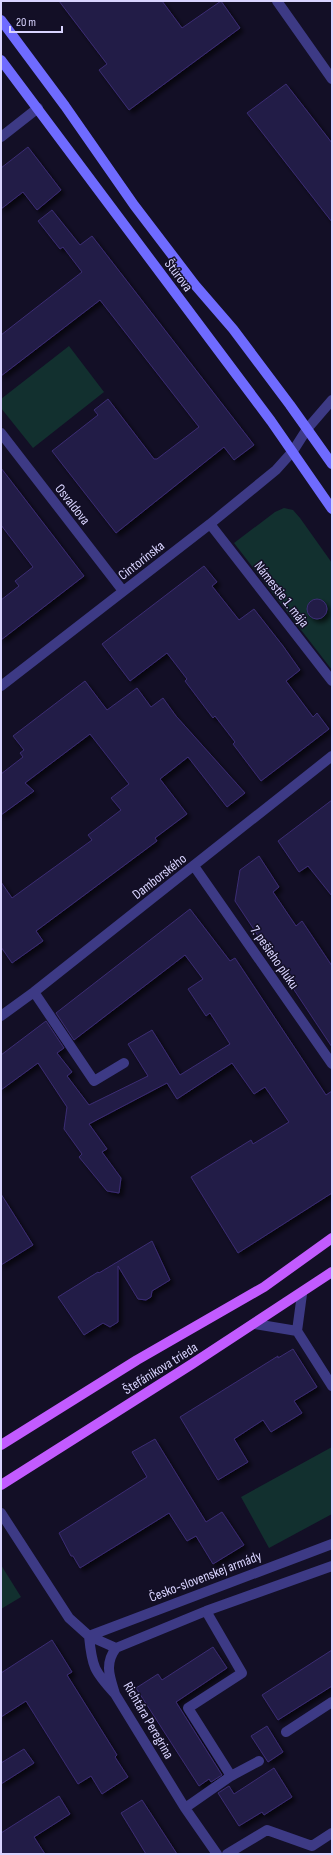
<svg xmlns="http://www.w3.org/2000/svg" width="333" height="1855" font-family="'Sofia Sans Condensed',sans-serif">
<style>
.green{fill:#12302f}
.building{fill:#241b47;stroke:#3b2d73;filter:url(#shadow)}
.lines{fill:none;stroke-linecap:round;stroke-linejoin:round}
.street{stroke:#3d3a85;stroke-width:10}
.secondary{stroke:#6f6bff;stroke-width:10}
.primary{stroke:#c25bff;stroke-width:10}
.labels{text-anchor:middle;stroke-width:3;stroke-linejoin:round;paint-order:stroke}
.street-label{font-size:14px;fill:#d9d4ff;stroke:#130f26}
</style>
<defs>
<filter id="shadow"><feDropShadow dx="3.5" dy="3.5" stdDeviation="2" flood-color="#0009"/></filter>
</defs>
<rect width="100%" height="100%" fill="#130f26"/>
<path class="green" d="M69,346L104,392L33,448L1,408V399Z
M284,508L293,510L300,518L332,563V670L234,543L275,512Z
M332,1447V1514L269,1548L241,1497Z
M1,1565L21,1597L1,1609Z"/>
<path class="building" d="M59,1H162L182,28L221,1L240,28L129,110L99,70L107,64Z
M286,84L332,143V222L247,113Z
M28,147L61,190L37,210L23,192L1,209V168Z
M52,210L80,245L92,236L254,445L234,460L224,447L116,533L52,451L98,415L94,410L108,399L154,459H157L199,427L100,300L1,376V335L82,272L63,247L60,249L38,221Z
M1,468L84,576L1,640V600L19,586L15,581L33,567L1,525Z
M204,566L217,582L212,586L239,620L254,609L283,646L300,670L286,681L313,717L317,713L329,729L261,781L233,744L235,742L215,716L213,718L185,681L187,679L167,653L130,681L102,644Z
M307 609a10 10 0 1 1 20 0a10 10 0 1 1-20 0Z
M85,681L107,710L137,688L151,707L163,698L176,716L245,793L227,807L188,757L160,779L187,814L155,838L157,841L36,931L43,941L12,963L1,947V882L12,898L92,840L88,835L121,810L111,798L129,784L90,734L25,783L34,791L1,815V774L23,757L20,753L24,750L13,736Z
M332,800V896L308,866L299,872L278,841Z
M259,856L279,887L273,892L296,926L302,921L332,966V1047L235,901L240,870Z
M190,909L230,961L235,958L326,1095L332,1091V1193L238,1253L191,1177L251,1140L253,1144L289,1122L265,1087L254,1094L232,1063L177,1099L167,1083L89,1124L107,1149L102,1152L121,1178L119,1193L107,1191L79,1157L82,1154L64,1129L67,1107L38,1063L1,1090V1055L46,1021L64,1048L57,1053L72,1072L67,1076L89,1105L148,1076L128,1044L152,1030L180,1075L230,1044L210,1013L206,1016L188,989L203,979L185,955L74,1040L56,1013Z
M1,1194L33,1245L1,1265Z
M152,1241L170,1280L152,1291L151,1297L146,1300L138,1299L118,1266V1322L110,1327L103,1323L84,1335L58,1297L98,1272L99,1273Z
M293,1349L317,1387L294,1401L302,1413L271,1432L263,1420L234,1439L248,1462L218,1480L180,1417L278,1356V1358Z
M155,1439L206,1522L222,1512L244,1545L213,1564L196,1536L187,1541L169,1513L80,1568L73,1556H71L59,1533L147,1477L132,1452Z
M52,1640L72,1672L67,1675L117,1755L115,1757L128,1777L102,1794L91,1776L78,1784L26,1701L1,1717V1673Z
M213,1647L227,1668L176,1702L222,1775L211,1782L209,1779L199,1786L136,1688L158,1674L162,1680Z
M332,1650V1686L278,1720L262,1695Z
M267,1726L283,1752L268,1762L251,1736Z
M24,1749L34,1763L1,1784V1763Z
M274,1768L292,1797L264,1815L262,1812L239,1826L218,1793L229,1786L234,1794Z
M59,1796L70,1814L34,1837L45,1854H1V1833Z
M142,1800L177,1854H146L121,1813Z"/>
<g class="lines">
<path class="street" d="M277,1L332,79
M1,137L38,108
M1,433L123,591
M210,524L332,681
M1,686L210,524L276,470L293,451L307,429L332,400
M194,866L332,1064
M34,992L94,1081L124,1063
M1,1016L34,992L332,756
M302,1294L297,1331L332,1386
M255,1324L297,1331
M1,1513L69,1618L89,1636L116,1648
M206,1611L242,1673L188,1708L231,1776
M116,1648C104,1664 110,1677 115,1694L185,1808L217,1854
M116,1648L206,1611L332,1566
M115,1694C94,1671 92,1667 89,1636L332,1544
M286,1732L332,1702
M185,1808L231,1776L259,1761
M227,1854L267,1830L312,1846L332,1833"/>
<path class="secondary" d="M1,20L65,106L134,205L195,285L233,329L290,405L332,464
M1,60L271,421L332,509"/>
<path class="primary" d="M1,1445L137,1360L264,1287L332,1238
M1,1485L192,1364L332,1272"/>
</g>
<g class="labels">
<g class="street-label">
<text transform="translate(179 275) rotate(53)" y="5">Štúrova</text>
<text transform="translate(73 504) rotate(52)" y="5">Osvaldova</text>
<text transform="translate(141 560) rotate(-38)" y="5">Cintorínska</text>
<text transform="translate(282 594) rotate(52)" y="5">Námestie 1. mája</text>
<text transform="translate(159 876) rotate(-38)" y="5">Damborského</text>
<text transform="translate(275 957) rotate(55)" y="5">7. pešieho pluku</text>
<text transform="translate(160 1368) rotate(-32)" y="5">Štefánikova trieda</text>
<text transform="translate(205 1576) rotate(-21)" y="5">Česko-slovenskej armády</text>
<text transform="translate(149 1720) rotate(60)" y="5">Richtára Peregrina</text>
</g>
</g>
<rect width="333" height="1855" fill="none" stroke="#d9d4ff" stroke-width="4"/>
<path d="M10 26v6h52v-6" fill="none" stroke="#d9d4ff" stroke-width="2"/>
<text x="16" y="26" font-size="12" fill="#d9d4ff" stroke="#130f26" stroke-width="3" paint-order="stroke">20 m</text>
</svg>
